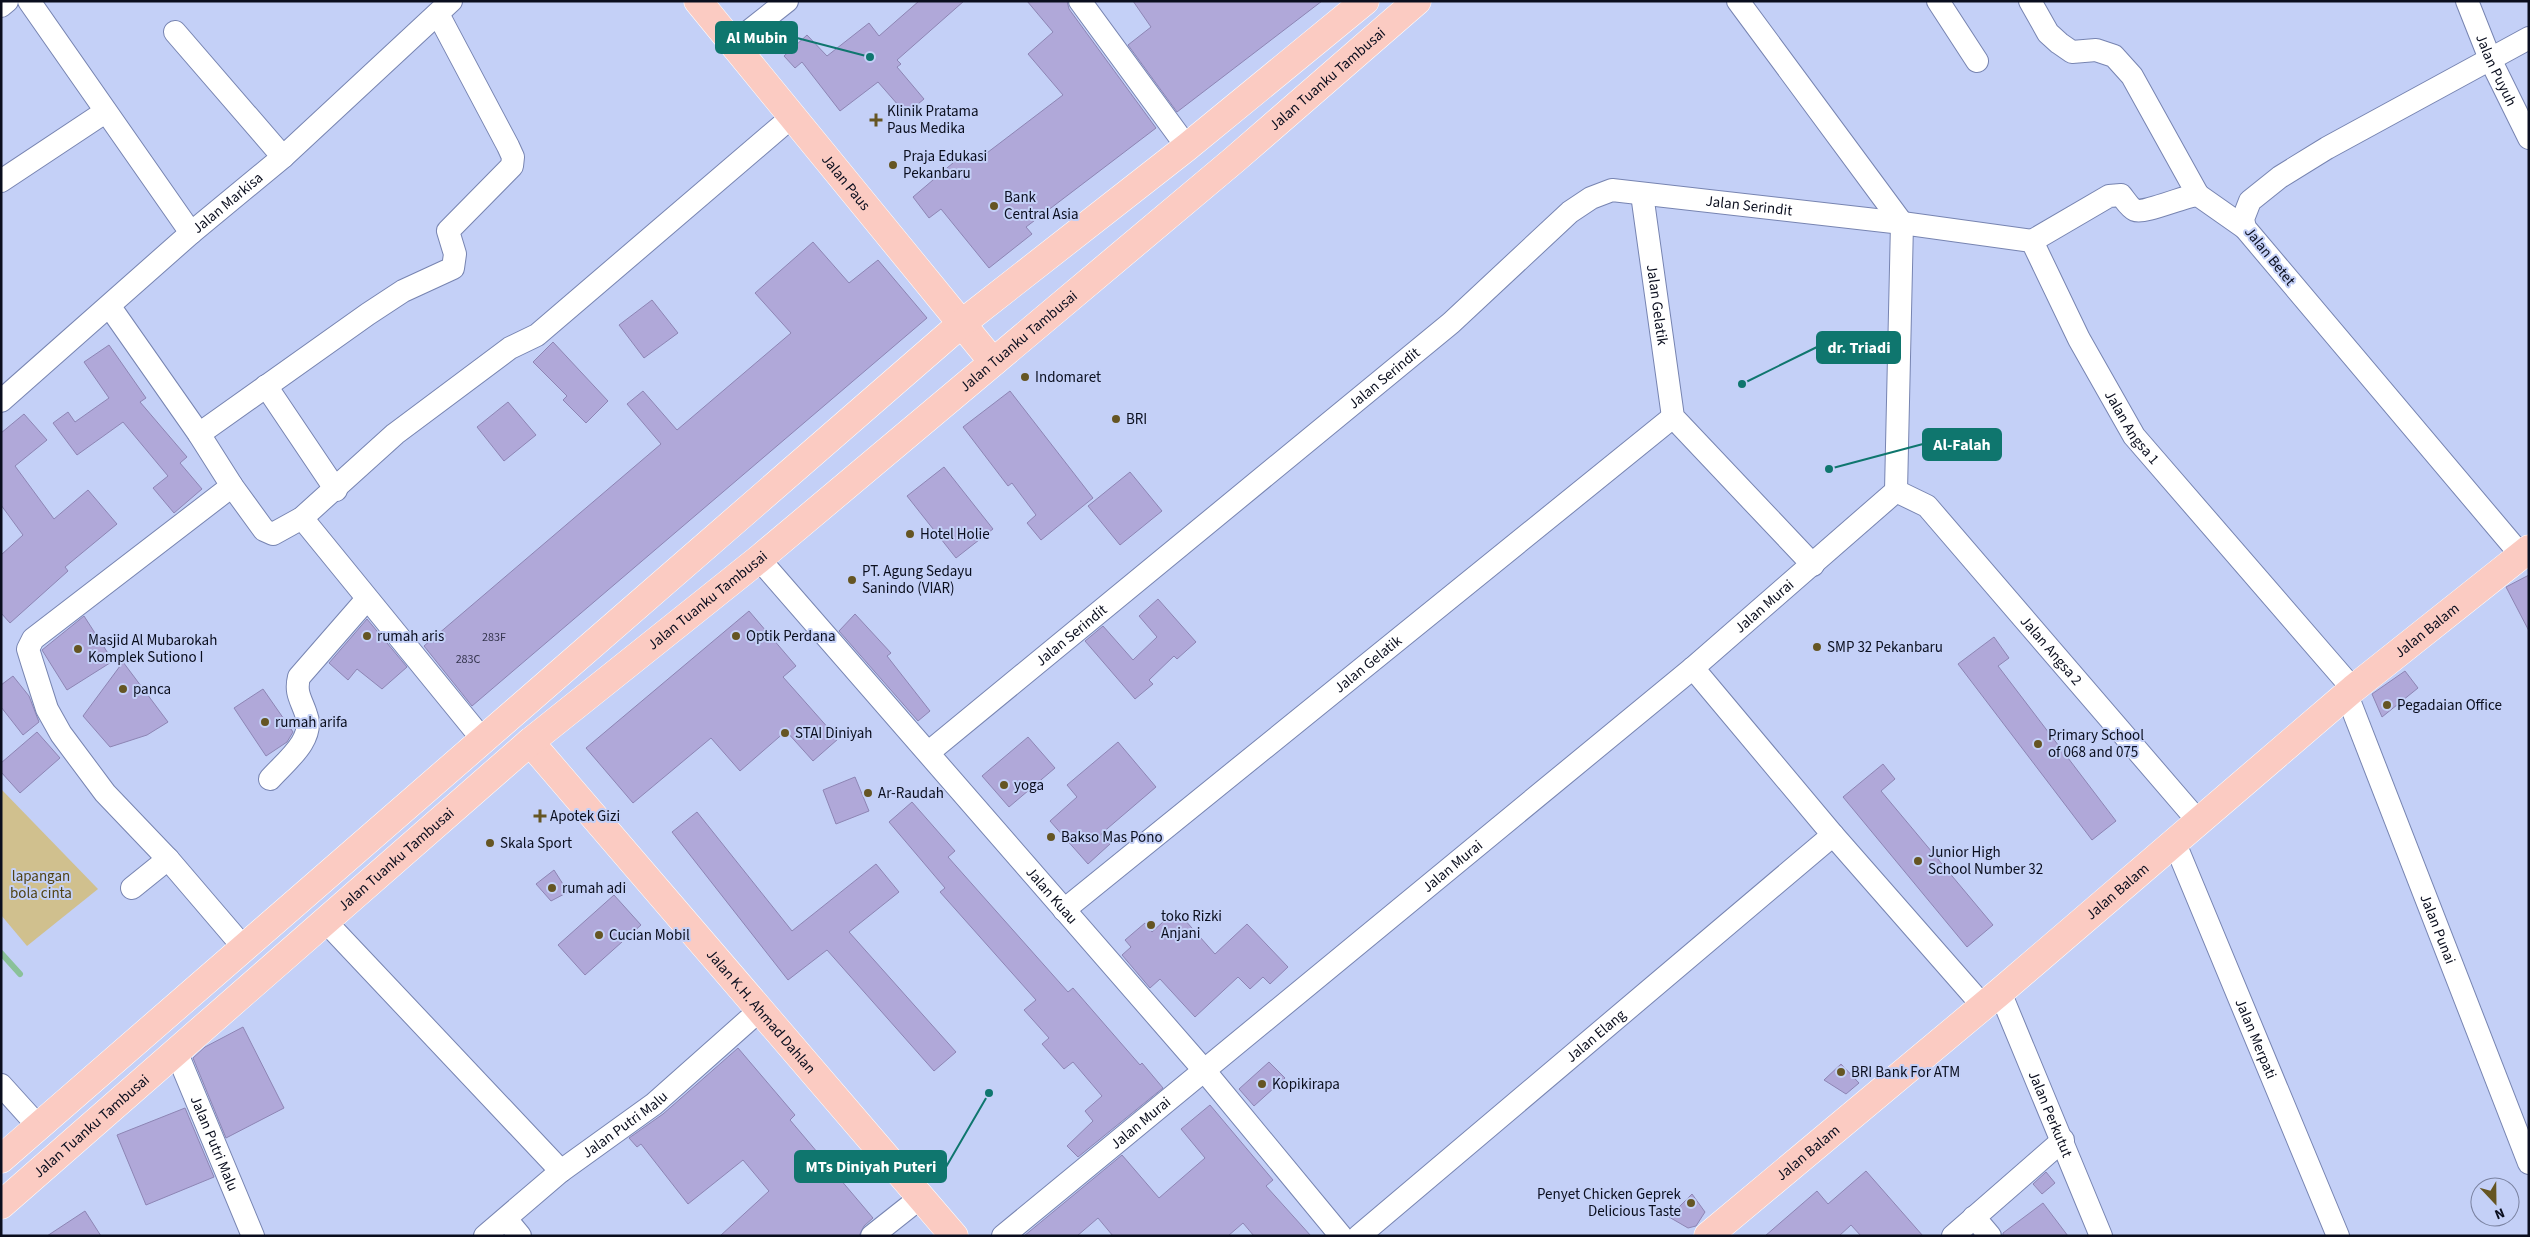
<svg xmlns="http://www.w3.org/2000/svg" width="2530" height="1237" font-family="'Source Sans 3',sans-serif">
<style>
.green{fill:#d0c08e}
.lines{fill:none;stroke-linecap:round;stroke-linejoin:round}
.stream{stroke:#8ac199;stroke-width:6}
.building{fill:#b0a8d9;stroke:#8d85b4}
.minor-casing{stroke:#7784b1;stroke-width:24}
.major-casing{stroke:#fff;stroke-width:29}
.minor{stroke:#fff;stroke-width:22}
.major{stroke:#fbcbc2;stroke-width:28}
.poi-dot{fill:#655523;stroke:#c4d0f7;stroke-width:2}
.labels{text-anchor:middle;stroke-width:4;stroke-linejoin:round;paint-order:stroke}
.number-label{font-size:12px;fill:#34344d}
.street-label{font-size:15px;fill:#0a0e1e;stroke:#c4d0f7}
.poi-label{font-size:15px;fill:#0a0e1e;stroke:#c4d0f7;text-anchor:start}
.park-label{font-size:15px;fill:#514314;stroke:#c4d0f7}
.leader{fill:none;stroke:#0f766e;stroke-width:2}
.callout-dot{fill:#0f766e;stroke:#c4d0f7;stroke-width:2}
.callout{fill:#0f766e;stroke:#0f766e;stroke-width:2}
.callout-label{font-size:16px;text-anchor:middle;font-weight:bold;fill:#fff}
</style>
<rect width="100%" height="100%" fill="#c4d0f7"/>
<path class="green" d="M1,789L98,889L27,946L1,915Z"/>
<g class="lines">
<path class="stream" d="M1,953L20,974"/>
</g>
<path class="building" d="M919,1H964L897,60L901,64L897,67L924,99L906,114L878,82L840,111L802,62L795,68L784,56L807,35L827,56L869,23L879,36Z
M1027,1H1067L1069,9L1156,128L1026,227L1032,234L989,268L941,209L929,218L913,197L967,151L975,162L1063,95L1028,54L1053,32Z
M1133,1H1322L1177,112L1128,45L1151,27Z
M813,242L849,283L878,260L927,318L472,706L424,646L661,444L627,404L643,391L677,430L791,333L755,293Z
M652,300L678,333L644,358L619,325Z
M553,342L608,401L586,423L563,400L567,396L533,362Z
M109,345L146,398L140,402L187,457L180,463L202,489L174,513L153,488L168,476L123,422L77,455L53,423L68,412L75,422L109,398L84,362Z
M1010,391L1093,498L1041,540L1027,523L1036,515L1012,483L1008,486L963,427Z
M508,402L536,435L504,461L477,427Z
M24,414L47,440L15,466L54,519L88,490L117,524L65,567L68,571L10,623L1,613V555L23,535L1,505V433Z
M944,467L993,529L956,558L907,496Z
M1130,472L1162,511L1120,545L1088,506Z
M2529,575V631L2506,587Z
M1158,599L1196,642L1177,659L1174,656L1149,680L1153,684L1135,699L1085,641L1103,626L1133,660L1157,637L1139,616Z
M749,611L796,666L783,677L838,739L813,761L786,731L740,771L711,738L633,803L586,748Z
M855,614L891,653L887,656L930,711L918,721L839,631Z
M84,616L113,661L67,690L42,650Z
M367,619L407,667L382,689L357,669L348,680L329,663Z
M1994,637L2009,658L1998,666L2116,821L2092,840L1958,664Z
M123,662L168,722L147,735L110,747L83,716Z
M2405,671L2418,688L2382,717L2372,694Z
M13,676L29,696L39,722L23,735L1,707V685Z
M263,689L293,732L287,742L266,756L234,708Z
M37,732L60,758L20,793L1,772V763Z
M1028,737L1055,768L1009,807L982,776Z
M1118,742L1156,787L1101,834L1110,844L1088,864L1050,821L1077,797L1067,785Z
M1883,764L1895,779L1881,791L1993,925L1967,947L1843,797Z
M855,777L869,811L836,824L823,790Z
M912,802L955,851L948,857L1068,992L1073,988L1140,1065L1142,1063L1163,1088L1078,1157L1067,1146L1093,1121L1085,1111L1102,1096L1073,1062L1064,1069L1042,1044L1049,1038L1024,1010L1036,1000L940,892L945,888L889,822Z
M697,812L792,931L876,864L899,892L849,932L956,1052L934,1071L827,950L788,980L672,832Z
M554,870L568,892L551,901L536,884Z
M614,895L641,925L585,975L558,945Z
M1176,910L1215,954L1247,924L1288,967L1270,984L1263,977L1250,989L1238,977L1195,1017L1160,979L1150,988L1122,955L1131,947L1125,940L1145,923L1152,932Z
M243,1027L284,1108L226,1138L193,1058L205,1047Z
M738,1048L795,1115L790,1120L873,1218L864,1226L859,1236H720L769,1191L743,1160L688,1204L641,1144L637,1147L629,1138L663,1114Z
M1269,1062L1285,1078L1254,1106L1239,1089Z
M1841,1064L1859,1083L1846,1094L1824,1080Z
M1210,1105L1273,1180L1266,1186L1311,1236H1254L1243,1223L1228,1236H1113L1098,1218L1077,1236H1024L1122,1155L1159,1198L1205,1158L1181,1129Z
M185,1108L214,1177L146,1205L117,1135Z
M1866,1171L1923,1236H1861L1851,1225L1839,1236H1765L1817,1191L1828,1204Z
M2046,1172L2055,1183L2042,1194L2033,1184Z
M1692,1194L1705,1212L1696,1226L1688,1228L1669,1217Z
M2043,1203L2068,1236H2003V1233Z
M85,1211L101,1236H47Z"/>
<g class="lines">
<defs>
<g id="minor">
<path d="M29,1L191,233"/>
<path d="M1080,1L1187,147"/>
<path d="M1738,1L1902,223L1896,491"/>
<path d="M1938,1L1977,61"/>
<path d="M2030,1L2048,33L2059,43L2072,52L2096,50L2114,56L2132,76L2198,195"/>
<path id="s1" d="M2467,1L2490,59L2529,138"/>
<path d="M1,6L7,1"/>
<path d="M175,32L283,157"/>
<path d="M734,43L787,1"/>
<path d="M1,181L105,112"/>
<path id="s2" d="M1642,194L1673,417L1813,565"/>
<path d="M2032,241L2109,196L2121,195C2125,200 2130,208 2135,210C2144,214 2184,196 2198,195L2245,228"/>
<path d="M110,307L199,434L232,486L264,530L273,534L302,518L395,434L510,348L537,335L793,116"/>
<path d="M266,386L336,490"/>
<path id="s3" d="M1,401L191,233L283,157L451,1"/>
<path d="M199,434L368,314L403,291L453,268L455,254L448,231L512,166L513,157L508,146L438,14"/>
<path d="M232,486L33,639L28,649L32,662L47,709L61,734L105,793L168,859L245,949"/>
<path id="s4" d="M1896,491L1927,506L2198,821"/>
<path d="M302,518L483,740"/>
<path d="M2521,555L2245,228L2243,219L2250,201L2280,177L2327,148L2529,38"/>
<path id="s5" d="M759,559L1203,1069L1341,1236"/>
<path d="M1693,668L1833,835L1983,1006"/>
<path id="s6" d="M2347,695L2529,1163"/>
<path id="s7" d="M929,752L1451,323L1570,212L1591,198L1612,190L1902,223L2032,241L2079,339L2134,436L2353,689"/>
<path d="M270,779C285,762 316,739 306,714C301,699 295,693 299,677L367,599"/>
<path id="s8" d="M2174,841L2338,1236"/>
<path d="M132,888L168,859"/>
<path id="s9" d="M1064,910L1673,417"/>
<path d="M326,922L561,1171"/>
<path id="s10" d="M2000,992L2101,1236"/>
<path id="s11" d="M176,1051L253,1236"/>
<path d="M1,1085L39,1127"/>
<path d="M1974,1217L1990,1236"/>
<path d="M506,1219L520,1236"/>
<path id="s12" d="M485,1236L561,1171L654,1104L761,1009"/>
<path d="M872,1236L920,1198"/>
<path id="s13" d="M1003,1236L1693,668L1896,491"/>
<path id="s14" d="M1359,1236L1833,835"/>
<path d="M1953,1236L2063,1140"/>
</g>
<g id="major">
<path id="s15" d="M698,1L993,362"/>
<path id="s16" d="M530,742L954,1236"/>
<path d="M1,1159L961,324L1187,147L1365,1"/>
<path id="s17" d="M1,1205L530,742L759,559L1234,160L1417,1"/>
<path id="s18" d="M1708,1236L2000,992L2353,689L2529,549"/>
</g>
</defs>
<use href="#minor" class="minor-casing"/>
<use href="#major" class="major-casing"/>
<use href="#minor" class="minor"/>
<use href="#major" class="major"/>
</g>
<g class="poi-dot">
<path d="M873.5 112.5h5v5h5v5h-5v5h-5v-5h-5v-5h5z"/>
<circle cx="893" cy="165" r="5"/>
<circle cx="994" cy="206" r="5"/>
<circle cx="1025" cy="377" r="5"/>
<circle cx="1116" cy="419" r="5"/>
<circle cx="910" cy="534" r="5"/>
<circle cx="852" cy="580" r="5"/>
<circle cx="367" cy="636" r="5"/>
<circle cx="736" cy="636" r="5"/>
<circle cx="1817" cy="647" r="5"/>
<circle cx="78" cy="649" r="5"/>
<circle cx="123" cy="689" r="5"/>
<circle cx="2387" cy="705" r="5"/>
<circle cx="265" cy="722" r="5"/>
<circle cx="785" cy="733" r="5"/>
<circle cx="2038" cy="744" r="5"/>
<circle cx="1004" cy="785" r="5"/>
<circle cx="868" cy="793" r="5"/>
<path d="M537.5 808.5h5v5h5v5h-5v5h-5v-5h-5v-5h5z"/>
<circle cx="1051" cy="837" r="5"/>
<circle cx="490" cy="843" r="5"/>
<circle cx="1918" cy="861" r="5"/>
<circle cx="552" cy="888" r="5"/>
<circle cx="1151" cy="925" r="5"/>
<circle cx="599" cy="935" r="5"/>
<circle cx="1841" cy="1072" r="5"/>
<circle cx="1262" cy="1084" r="5"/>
<circle cx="1691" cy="1203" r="5"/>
</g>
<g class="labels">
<g class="number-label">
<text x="494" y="641">283F</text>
<text x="468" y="663">283C</text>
</g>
<g class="street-label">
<text dy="5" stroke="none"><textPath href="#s1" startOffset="75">Jalan Puyuh</textPath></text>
<text dy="5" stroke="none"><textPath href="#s17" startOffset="1740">Jalan Tuanku Tambusai</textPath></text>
<text dy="5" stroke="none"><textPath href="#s15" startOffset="234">Jalan Paus</textPath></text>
<text dy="5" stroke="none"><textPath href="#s3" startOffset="301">Jalan Markisa</textPath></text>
<text dy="5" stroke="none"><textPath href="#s7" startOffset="1024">Jalan Serindit</textPath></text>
<text transform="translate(2270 256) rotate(51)" y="5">Jalan Betet</text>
<text dy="5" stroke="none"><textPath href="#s2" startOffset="112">Jalan Gelatik</textPath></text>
<text dy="5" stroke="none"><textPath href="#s17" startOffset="1335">Jalan Tuanku Tambusai</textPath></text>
<text dy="5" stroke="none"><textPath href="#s7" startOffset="589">Jalan Serindit</textPath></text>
<text dy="5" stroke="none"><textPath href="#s7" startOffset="1521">Jalan Angsa 1</textPath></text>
<text dy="5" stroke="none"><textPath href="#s17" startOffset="930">Jalan Tuanku Tambusai</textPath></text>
<text dy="5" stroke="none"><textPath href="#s13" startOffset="988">Jalan Murai</textPath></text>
<text dy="5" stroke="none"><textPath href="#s18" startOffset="940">Jalan Balam</textPath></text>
<text dy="5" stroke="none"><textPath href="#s7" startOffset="184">Jalan Serindit</textPath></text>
<text dy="5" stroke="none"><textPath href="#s4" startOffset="225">Jalan Angsa 2</textPath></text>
<text dy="5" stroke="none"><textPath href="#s9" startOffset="391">Jalan Gelatik</textPath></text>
<text dy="5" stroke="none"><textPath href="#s17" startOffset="525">Jalan Tuanku Tambusai</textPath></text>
<text dy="5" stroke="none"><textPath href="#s13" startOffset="582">Jalan Murai</textPath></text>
<text dy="5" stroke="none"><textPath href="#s18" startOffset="535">Jalan Balam</textPath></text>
<text dy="5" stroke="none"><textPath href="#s5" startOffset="446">Jalan Kuau</textPath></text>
<text dy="5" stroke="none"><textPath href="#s6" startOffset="251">Jalan Punai</textPath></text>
<text dy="5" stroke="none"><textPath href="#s16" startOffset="355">Jalan K.H. Ahmad Dahlan</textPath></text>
<text dy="5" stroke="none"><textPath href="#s14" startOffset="310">Jalan Elang</textPath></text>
<text dy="5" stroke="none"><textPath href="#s8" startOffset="214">Jalan Merpati</textPath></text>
<text dy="5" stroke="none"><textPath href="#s10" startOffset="132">Jalan Perkutut</textPath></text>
<text dy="5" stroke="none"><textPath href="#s13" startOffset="178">Jalan Murai</textPath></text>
<text dy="5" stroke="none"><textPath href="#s12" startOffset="179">Jalan Putri Malu</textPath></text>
<text dy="5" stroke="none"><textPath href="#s17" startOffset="120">Jalan Tuanku Tambusai</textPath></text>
<text dy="5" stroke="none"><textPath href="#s11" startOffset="100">Jalan Putri Malu</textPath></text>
<text dy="5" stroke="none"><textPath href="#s18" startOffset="130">Jalan Balam</textPath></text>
</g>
<g class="poi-label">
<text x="887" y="116">Klinik Pratama<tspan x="887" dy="17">Paus Medika</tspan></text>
<text x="903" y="161">Praja Edukasi<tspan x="903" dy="17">Pekanbaru</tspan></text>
<text x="1004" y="202">Bank<tspan x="1004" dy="17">Central Asia</tspan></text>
<text x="1035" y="382">Indomaret</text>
<text x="1126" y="424">BRI</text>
<text x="920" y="539">Hotel Holie</text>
<text x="862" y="576">PT. Agung Sedayu<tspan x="862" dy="17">Sanindo (VIAR)</tspan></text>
<text x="377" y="641">rumah aris</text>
<text x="746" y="641">Optik Perdana</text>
<text x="88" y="645">Masjid Al Mubarokah<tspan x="88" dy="17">Komplek Sutiono I</tspan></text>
<text x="1827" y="652">SMP 32 Pekanbaru</text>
<text x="133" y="694">panca</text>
<text x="2397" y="710">Pegadaian Office</text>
<text x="275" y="727">rumah arifa</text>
<text x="795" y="738">STAI Diniyah</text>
<text x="2048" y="740">Primary School<tspan x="2048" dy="17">of 068 and 075</tspan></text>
<text x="1014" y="790">yoga</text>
<text x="878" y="798">Ar-Raudah</text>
<text x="550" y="821">Apotek Gizi</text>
<text x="1061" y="842">Bakso Mas Pono</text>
<text x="500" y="848">Skala Sport</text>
<text x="1928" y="857">Junior High<tspan x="1928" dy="17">School Number 32</tspan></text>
<text x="562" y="893">rumah adi</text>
<text x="1161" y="921">toko Rizki<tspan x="1161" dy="17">Anjani</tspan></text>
<text x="609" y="940">Cucian Mobil</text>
<text x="1851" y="1077">BRI Bank For ATM</text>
<text x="1272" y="1089">Kopikirapa</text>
<text x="1681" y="1199" text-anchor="end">Penyet Chicken Geprek<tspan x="1681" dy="17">Delicious Taste</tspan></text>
</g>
<g class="park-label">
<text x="41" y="881">lapangan<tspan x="41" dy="17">bola cinta</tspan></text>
</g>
</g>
<path class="leader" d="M870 57L797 38M1742 384L1817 347M1829 469L1923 444M989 1093L946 1167"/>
<g class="callout-dot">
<circle cx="870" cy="57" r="5"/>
<circle cx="1742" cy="384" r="5"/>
<circle cx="1829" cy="469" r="5"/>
<circle cx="989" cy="1093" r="5"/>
</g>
<g class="callout">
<rect x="716" y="22" width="81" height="31" rx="5"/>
<rect x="1817" y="332" width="83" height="31" rx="5"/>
<rect x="1923" y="429" width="78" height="31" rx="5"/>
<rect x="795" y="1151" width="151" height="31" rx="5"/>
</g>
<g class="callout-label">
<text x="757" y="43">Al Mubin</text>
<text x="1859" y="353">dr. Triadi</text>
<text x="1962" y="450">Al-Falah</text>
<text x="871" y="1172">MTs Diniyah Puteri</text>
</g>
<rect width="2530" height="1237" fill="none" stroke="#0a0e1e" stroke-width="5"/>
<g transform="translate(2495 1202) rotate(158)"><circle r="24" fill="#c4d0f7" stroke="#7a82a0"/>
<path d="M0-4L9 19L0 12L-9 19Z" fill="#655523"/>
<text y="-8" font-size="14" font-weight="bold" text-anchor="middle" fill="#0a0e1e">N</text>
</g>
</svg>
